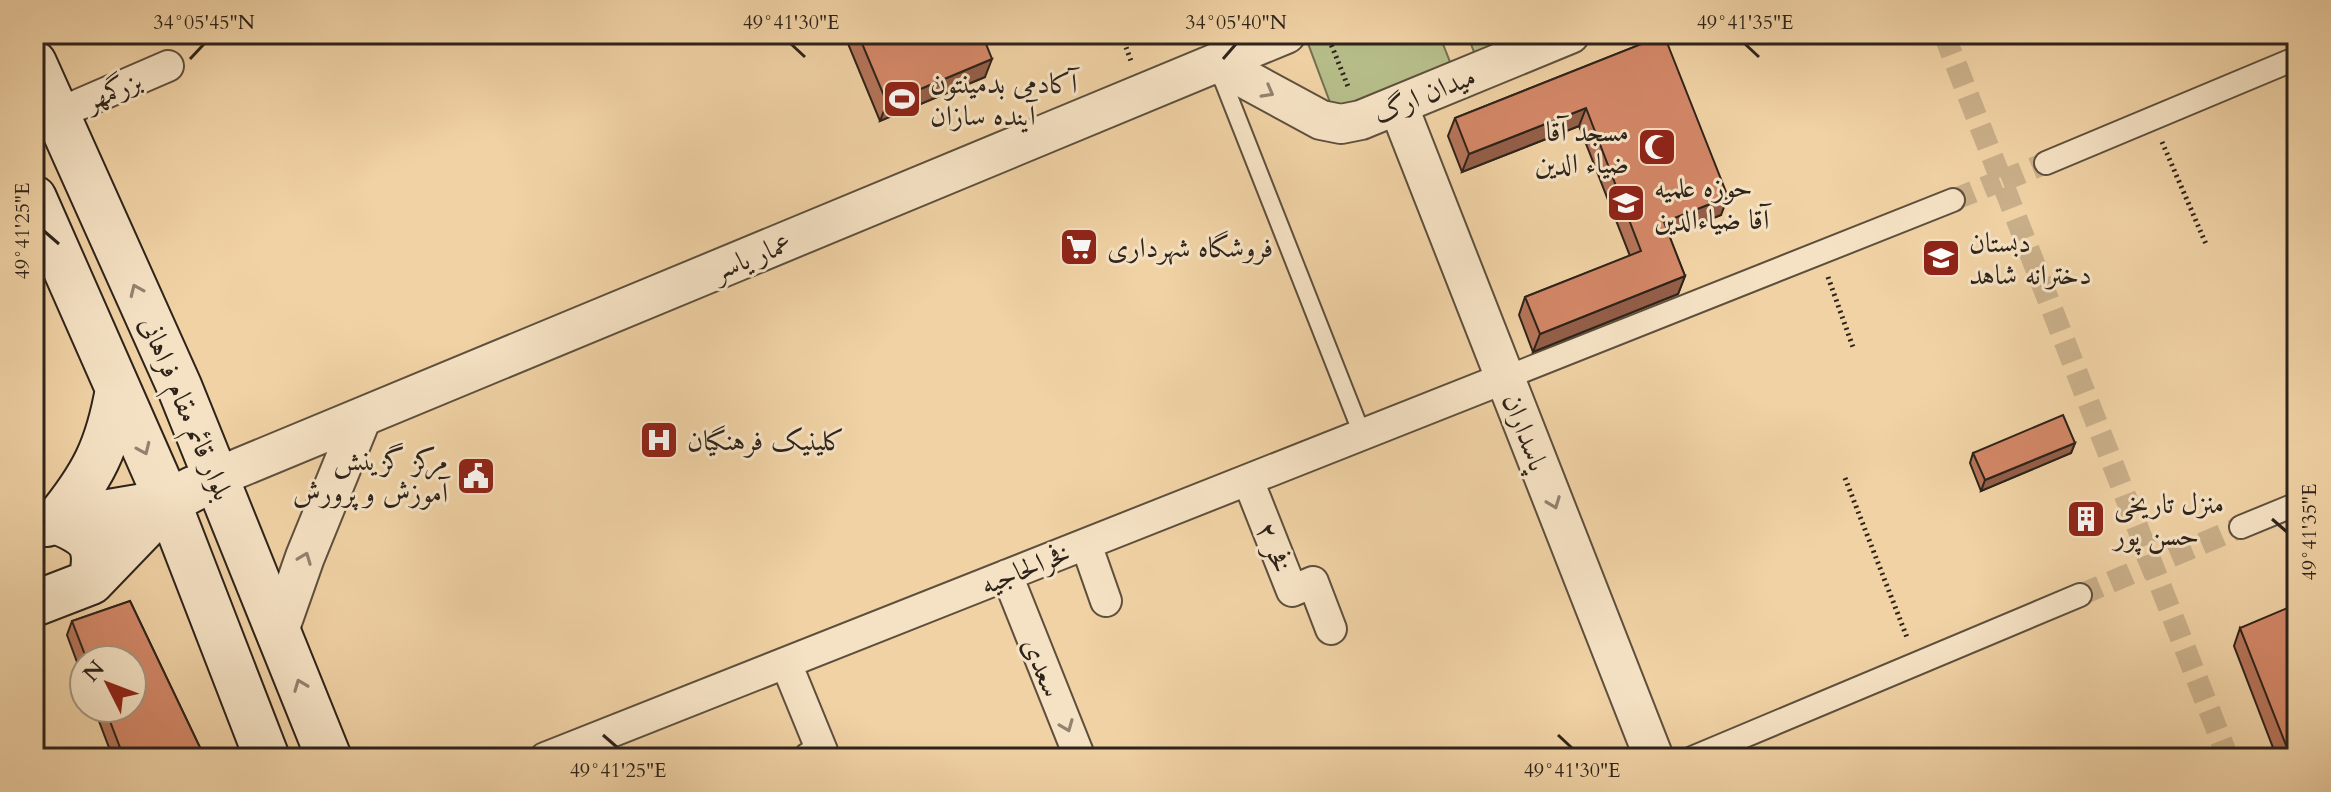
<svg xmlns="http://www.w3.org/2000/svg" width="2331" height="792" font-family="Cardo,Amiri,serif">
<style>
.green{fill:#b6bd89;stroke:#727052;stroke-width:2}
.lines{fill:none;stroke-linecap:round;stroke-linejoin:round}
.pedestrian-tunnel{stroke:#c9af89;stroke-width:22;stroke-dasharray:22 11;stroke-linecap:butt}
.service-casing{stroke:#5e4f3d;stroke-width:20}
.pedestrian-casing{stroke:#5e4f3d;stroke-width:26}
.minor-casing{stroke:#5e4f3d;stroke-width:34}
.tertiary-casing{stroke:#5e4f3d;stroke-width:42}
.secondary-casing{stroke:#2e231a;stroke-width:48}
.path{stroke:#2e231a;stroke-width:5;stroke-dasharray:2 4;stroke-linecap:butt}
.service{stroke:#f5e2c4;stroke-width:16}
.pedestrian{stroke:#f5e2c4;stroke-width:22}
.minor{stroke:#f5e2c4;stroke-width:30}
.tertiary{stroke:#f5e2c4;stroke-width:38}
.secondary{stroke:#f5e2c4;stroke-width:44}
.wall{fill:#b57459;stroke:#2e231a;stroke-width:2}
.shaded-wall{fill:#945e48;stroke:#2e231a;stroke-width:2}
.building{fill:#d38767;stroke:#2e231a;stroke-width:2}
.oneway{stroke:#92826f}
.ticks{fill:none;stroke:#2e231a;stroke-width:3}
.labels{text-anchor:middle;stroke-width:6;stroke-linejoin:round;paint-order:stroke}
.poi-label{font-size:28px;fill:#2e231a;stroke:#f5e2c4;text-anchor:start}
.street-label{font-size:28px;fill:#2e231a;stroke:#f5e2c4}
.neatline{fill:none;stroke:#2e231a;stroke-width:3}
.ticks-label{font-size:20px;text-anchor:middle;fill:#2e231a}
</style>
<rect width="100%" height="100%" fill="#f0d2a5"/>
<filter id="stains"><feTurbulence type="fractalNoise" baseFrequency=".0025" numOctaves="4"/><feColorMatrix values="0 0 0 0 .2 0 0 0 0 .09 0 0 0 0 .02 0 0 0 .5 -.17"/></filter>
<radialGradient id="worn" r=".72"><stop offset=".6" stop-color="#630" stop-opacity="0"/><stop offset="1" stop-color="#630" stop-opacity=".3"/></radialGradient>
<path class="green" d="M1317,34H1439L1452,67L1334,113L1306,38Z
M1467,34H1534L1476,57Z"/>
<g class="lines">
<path class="pedestrian-tunnel" d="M1944,34L2228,758
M2002,181L2046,163
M1953,200L2000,181
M2080,595L2241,527"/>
<defs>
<path id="service" d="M1219,71L1362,434"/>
<path id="pedestrian" d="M2046,163L2297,58
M1505,378L1953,200
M2241,527L2297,504
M1692,758L2080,595"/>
<path id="minor" d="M57,114L168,66
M1248,480L1292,591L1313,582L1331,629
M1086,544L1106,601
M1007,575L1080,758
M786,663L822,751L809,758
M545,758L1505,378"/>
<path id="tertiary" d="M1216,63L1321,120L1341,124L1361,120L1570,34
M1398,105L1654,758
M217,477L1286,34
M279,631L305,557L362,417"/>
<path id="secondary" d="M34,63L179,386L329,758
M34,198L168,502L267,758
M47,524L56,521L168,502L193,489
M91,582C99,543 91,536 56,521C93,476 108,447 118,389
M34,604L91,582L168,502"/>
</defs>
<use href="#service" class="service-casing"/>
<use href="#pedestrian" class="pedestrian-casing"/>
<use href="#minor" class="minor-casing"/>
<use href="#tertiary" class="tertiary-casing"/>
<use href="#secondary" class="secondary-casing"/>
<path class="path" d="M1327,34L1349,89
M1122,36L1131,61
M2162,142L2206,244
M1828,277L1854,350
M1845,478L1908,640"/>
<use href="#service" class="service"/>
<use href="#pedestrian" class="pedestrian"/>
<use href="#minor" class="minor"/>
<use href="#tertiary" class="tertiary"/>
<use href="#secondary" class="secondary"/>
</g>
<path class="wall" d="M844,34H982L985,77L880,121Z
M1664,35L1721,215L1669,236L1685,276L1678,294L1533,352L1519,315L1525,297L1630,256L1579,126L1462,172L1448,136L1455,118Z
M2075,443L2071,453L1981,491L1970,463L1973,453Z
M130,601L205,758H113L94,708H132V660H84V681L67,635L72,621Z
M2240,628L2297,758H2277L2234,646Z"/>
<path class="shaded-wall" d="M992,59L985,77L880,121L887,103Z
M1586,108L1579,126L1462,172L1469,154Z
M1728,197L1721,215L1657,240L1664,222Z
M1685,276L1678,294L1533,352L1540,334Z
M2075,443L2071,453L1981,491L1985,480Z"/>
<path class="building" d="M858,34H982L992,59L887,103Z
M1664,35L1728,197L1664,222L1685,276L1540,334L1525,297L1641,251L1586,108L1469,154L1455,118Z
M2063,415L2075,443L1985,480L1973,453Z
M130,601L205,758H124L105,708H132V660H87L72,621Z
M2297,604V758H2291L2240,628Z"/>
<defs><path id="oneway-chevron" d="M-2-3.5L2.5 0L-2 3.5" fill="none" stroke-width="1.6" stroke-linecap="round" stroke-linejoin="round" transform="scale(2)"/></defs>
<g class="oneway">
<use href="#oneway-chevron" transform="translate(1268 92) rotate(29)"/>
<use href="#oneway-chevron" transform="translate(136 290) rotate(-114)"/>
<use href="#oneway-chevron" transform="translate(144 449) rotate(66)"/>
<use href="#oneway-chevron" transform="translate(1554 503) rotate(69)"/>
<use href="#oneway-chevron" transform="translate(305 558) rotate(-69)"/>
<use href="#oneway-chevron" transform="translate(300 685) rotate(-111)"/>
<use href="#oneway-chevron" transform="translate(1067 726) rotate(68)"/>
</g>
<path class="ticks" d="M791,44L805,57M1745,44L1759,57M190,59L204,44M1223,59L1236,44M44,231L59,244M2272,519L2287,532M603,735L618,748M1558,735L1572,748"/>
<defs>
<symbol id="stadium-square" viewBox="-11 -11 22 22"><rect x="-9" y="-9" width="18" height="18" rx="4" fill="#8f2418" stroke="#f5e2c4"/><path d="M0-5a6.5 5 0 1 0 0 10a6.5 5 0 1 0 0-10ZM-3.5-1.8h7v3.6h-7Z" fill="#fff"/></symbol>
<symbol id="mosque-square" viewBox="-11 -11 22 22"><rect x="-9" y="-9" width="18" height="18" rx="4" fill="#8f2418" stroke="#f5e2c4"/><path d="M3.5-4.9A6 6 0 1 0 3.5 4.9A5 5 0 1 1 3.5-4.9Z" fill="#fff"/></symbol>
<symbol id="university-square" viewBox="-11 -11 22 22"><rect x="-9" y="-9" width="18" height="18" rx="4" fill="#8f2418" stroke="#f5e2c4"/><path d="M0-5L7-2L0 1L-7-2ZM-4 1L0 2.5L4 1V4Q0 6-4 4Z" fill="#fff"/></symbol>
<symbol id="supermarket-square" viewBox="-11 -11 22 22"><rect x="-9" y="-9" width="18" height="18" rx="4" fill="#8f2418" stroke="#f5e2c4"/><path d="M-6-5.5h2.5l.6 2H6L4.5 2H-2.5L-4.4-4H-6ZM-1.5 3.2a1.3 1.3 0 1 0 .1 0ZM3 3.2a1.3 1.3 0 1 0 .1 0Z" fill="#fff"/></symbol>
<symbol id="school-square" viewBox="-11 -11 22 22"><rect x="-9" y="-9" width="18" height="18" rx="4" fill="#8f2418" stroke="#f5e2c4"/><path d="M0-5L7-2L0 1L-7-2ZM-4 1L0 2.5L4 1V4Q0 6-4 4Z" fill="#fff"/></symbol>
<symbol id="hospital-square" viewBox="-11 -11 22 22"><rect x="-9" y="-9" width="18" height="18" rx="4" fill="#8f2418" stroke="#f5e2c4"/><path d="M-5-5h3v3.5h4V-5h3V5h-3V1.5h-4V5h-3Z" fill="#fff"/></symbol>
<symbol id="civic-square" viewBox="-11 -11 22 22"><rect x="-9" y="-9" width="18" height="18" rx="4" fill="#8f2418" stroke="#f5e2c4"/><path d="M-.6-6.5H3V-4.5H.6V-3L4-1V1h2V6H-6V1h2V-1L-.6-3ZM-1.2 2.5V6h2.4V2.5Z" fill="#fff"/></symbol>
<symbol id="building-square" viewBox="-11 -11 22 22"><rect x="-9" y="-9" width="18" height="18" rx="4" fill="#8f2418" stroke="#f5e2c4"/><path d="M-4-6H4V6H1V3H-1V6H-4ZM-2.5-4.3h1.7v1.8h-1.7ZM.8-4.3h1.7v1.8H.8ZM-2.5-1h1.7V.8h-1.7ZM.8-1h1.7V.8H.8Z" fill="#fff"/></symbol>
</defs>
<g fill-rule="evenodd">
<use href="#stadium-square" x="880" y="77" width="44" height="44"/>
<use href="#mosque-square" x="1635" y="125" width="44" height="44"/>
<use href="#university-square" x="1604" y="181" width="44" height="44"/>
<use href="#supermarket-square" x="1057" y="225" width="44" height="44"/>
<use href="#school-square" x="1919" y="236" width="44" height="44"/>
<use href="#hospital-square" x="637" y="418" width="44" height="44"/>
<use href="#civic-square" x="454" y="454" width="44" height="44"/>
<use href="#building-square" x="2064" y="497" width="44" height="44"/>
</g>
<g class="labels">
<g class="poi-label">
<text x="930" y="93">آکادمی بدمینتون<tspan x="930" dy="32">آینده سازان</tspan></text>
<text x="1629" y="141" text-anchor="end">مسجد آقا<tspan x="1629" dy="32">ضیاء الدین</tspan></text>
<text x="1654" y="197">حوزه علمیه<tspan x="1654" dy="32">آقا ضیاءالدین</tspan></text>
<text x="1969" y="252">دبستان<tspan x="1969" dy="32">دخترانه شاهد</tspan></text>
<text x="1107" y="257">فروشگاه شهرداری</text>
<text x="687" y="450">کلینیک فرهنگیان</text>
<text x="448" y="470" text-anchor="end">مرکز گزینش<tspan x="448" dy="32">آموزش و پرورش</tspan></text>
<text x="2114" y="513">منزل تاریخی<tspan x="2114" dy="32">حسن پور</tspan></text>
</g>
<g class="street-label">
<text transform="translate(113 90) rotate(-23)" y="10">بزرگمهر</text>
<text transform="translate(1424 94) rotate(-22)" y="10">میدان ارگ</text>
<text transform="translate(752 256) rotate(-22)" y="10">عمار یاسر</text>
<text transform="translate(187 408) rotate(67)" y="10">بلوار قائم مقام فراهانی</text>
<text transform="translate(1526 432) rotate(69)" y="10">پاسداران</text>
<text transform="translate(1275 547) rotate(68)" y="10">فخر ۲</text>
<text transform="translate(1025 568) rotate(-22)" y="10">فخرالحاجیه</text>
<text transform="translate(1043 667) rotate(68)" y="10">سعدی</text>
</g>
</g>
<rect width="2331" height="792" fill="none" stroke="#f0d2a5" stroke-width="88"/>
<g transform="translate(108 684) rotate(312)"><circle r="38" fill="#f5e2c4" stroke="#a59680" stroke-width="2"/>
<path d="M0-6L14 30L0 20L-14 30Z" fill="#8f2418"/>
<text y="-12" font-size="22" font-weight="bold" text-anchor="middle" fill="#2e231a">N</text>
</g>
<rect x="44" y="44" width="2243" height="704" class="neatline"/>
<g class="ticks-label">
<text x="204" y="29">34°05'45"N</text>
<text x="791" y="29">49°41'30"E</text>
<text x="1236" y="29">34°05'40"N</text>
<text x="1745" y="29">49°41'35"E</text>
<text transform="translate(22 231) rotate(-90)" y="7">49°41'25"E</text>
<text transform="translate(2309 532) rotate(-90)" y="7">49°41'35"E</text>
<text x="618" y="777">49°41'25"E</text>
<text x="1572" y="777">49°41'30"E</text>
</g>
<rect width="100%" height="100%" filter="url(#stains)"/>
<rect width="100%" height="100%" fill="url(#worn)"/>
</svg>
